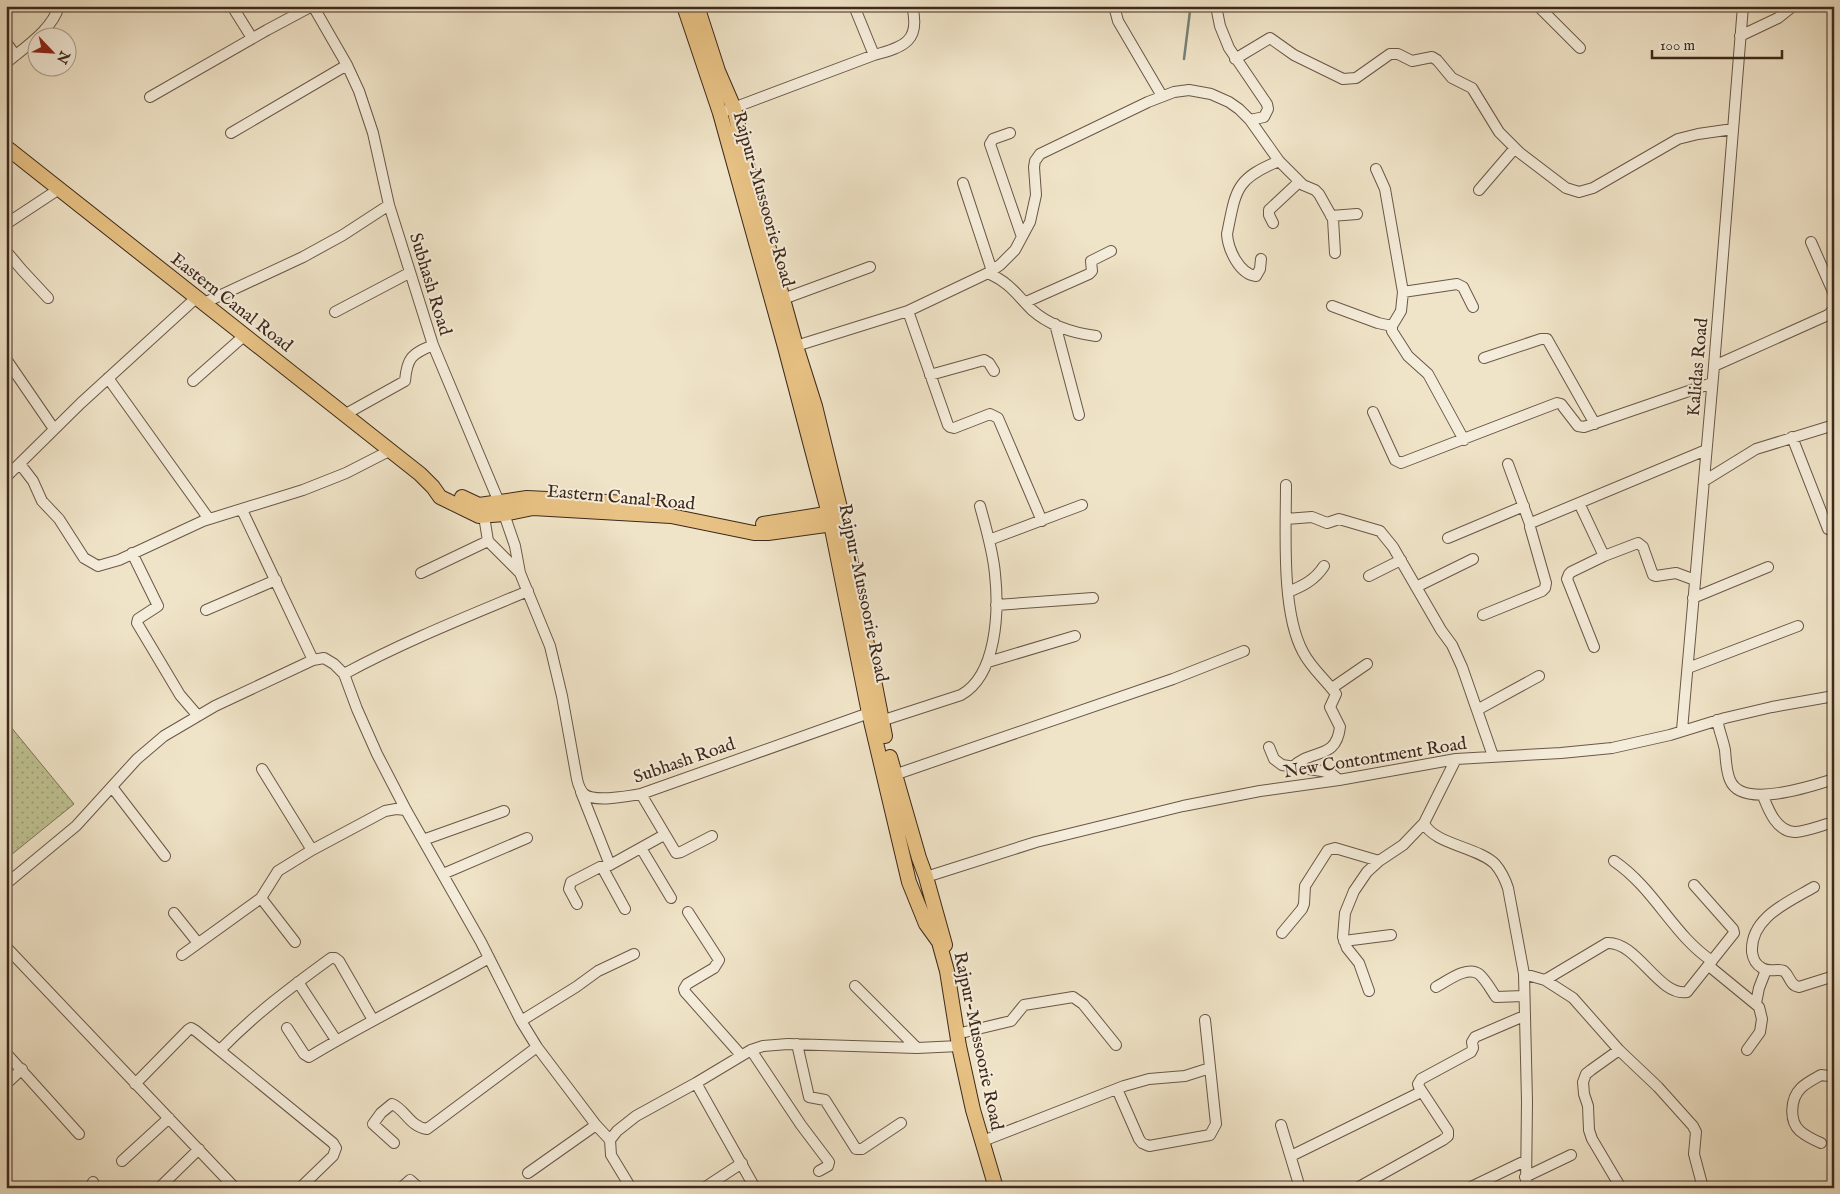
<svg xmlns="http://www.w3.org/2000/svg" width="1840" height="1194" font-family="'IM FELL English',serif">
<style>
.grass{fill:url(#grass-dots);stroke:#7e7557}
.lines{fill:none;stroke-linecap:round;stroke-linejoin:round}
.stream{stroke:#758279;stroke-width:2.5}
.minor-casing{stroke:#6a5747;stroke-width:12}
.major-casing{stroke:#3d281c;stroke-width:16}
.minor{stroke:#f5eddb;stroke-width:10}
.major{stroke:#e8c284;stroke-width:14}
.labels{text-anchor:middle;stroke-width:4;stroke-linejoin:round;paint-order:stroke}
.street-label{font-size:18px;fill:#3d281c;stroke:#f5eddb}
</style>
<defs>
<pattern id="grass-dots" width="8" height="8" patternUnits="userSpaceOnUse" patternTransform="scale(1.25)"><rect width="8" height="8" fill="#bfc292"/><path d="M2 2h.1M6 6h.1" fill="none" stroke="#9c9e76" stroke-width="1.8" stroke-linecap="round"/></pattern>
</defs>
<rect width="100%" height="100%" fill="#f0e4c8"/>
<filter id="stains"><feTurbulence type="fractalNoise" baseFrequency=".004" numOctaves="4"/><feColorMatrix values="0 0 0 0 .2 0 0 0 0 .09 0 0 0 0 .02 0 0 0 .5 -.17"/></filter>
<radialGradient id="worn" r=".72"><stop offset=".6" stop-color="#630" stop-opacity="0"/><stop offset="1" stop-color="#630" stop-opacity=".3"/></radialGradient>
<path class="grass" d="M6,721L74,804L6,859Z"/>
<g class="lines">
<path class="stream" d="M1184,59L1190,11L1189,6"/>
<defs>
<path id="minor" d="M232,6L252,38
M313,6L347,65L359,91L373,133L389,205L433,345L504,514L515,546L520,573L550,646L562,696L577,779C578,784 580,790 584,794C595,803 627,796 641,794L869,713
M854,6L874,55
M1114,6L1118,21L1162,96
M1216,6L1220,26L1229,48L1267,104L1268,109L1264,117L1250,120
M1538,6L1580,48
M1740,36L1778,18L1793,6
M6,42L15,55
M1235,59L1270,38L1294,55L1343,79L1356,78L1390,54H1398L1412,61L1432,57L1437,60L1452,78L1472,88L1499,132L1520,153L1566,188L1579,192L1593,188L1678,139L1698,134L1733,129
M6,63C25,47 52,30 59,6
M150,97L267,30L312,6
M720,113L874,55C904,47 921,41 912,6
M231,133L347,65
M1010,133L993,139L990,144L1022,237
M1376,169L1385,189L1403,292L1401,311L1392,326V331L1408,356L1428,374L1464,440
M963,183L992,271
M1479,190L1515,148
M1331,216L1357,214
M1273,223L1269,215V210L1299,182
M6,224L59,189
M1811,242L1834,294
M6,251L22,270L48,298
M1261,259L1260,269L1256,276C1239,274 1228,249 1227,234C1236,190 1235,179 1279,161
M988,273C1010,283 1016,294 1032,310C1050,326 1073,333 1096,336
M1403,292L1457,284L1463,287L1473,307
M783,299L870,267
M1026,302L1089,274L1092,271L1091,261L1111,251
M204,303L303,257L343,235L389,205
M1332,306L1378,323L1392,326
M908,311L948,425L950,427L954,428L990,414L998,418L1042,521
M335,312L409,273
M1055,324L1079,415
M796,346L908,311L988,273L1000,265L1015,250L1030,222L1036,195L1034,167L1035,161L1040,154L1148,102L1174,92L1189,90L1211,94L1229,102L1239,109L1250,120L1279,161L1303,185L1315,190L1319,194L1333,219L1335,253
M1484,358L1541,339H1547L1595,424
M6,359L54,429
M1714,366L1828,315L1834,309
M930,375L984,360L989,363L994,371
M108,378L209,519
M193,381L245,335
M1373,412L1395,460L1401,463L1557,403L1561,404L1578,426L1584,427L1712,383
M344,415L405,381C407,357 412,354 433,345
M1792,437L1828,529
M20,464L33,481L42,501L59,519L84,558L98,566L119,560L203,521L303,490L346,473L389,451
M1508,464L1530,524
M6,477L81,403L196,298
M1704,481L1756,449L1834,425
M1286,485C1286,531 1281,612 1303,652C1311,668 1325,679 1336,694L1330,707L1340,727C1336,761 1311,748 1293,767
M1579,503L1604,556
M242,510L313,660
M486,510L484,516L488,541L519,572
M1286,519L1312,517L1327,523L1339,519L1380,531L1393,547L1441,630L1452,645L1462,667L1493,756
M1448,538L1524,506
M989,540L1082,505
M132,553L158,606L138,619L137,623L180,695L198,716
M421,573L488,541
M1369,576L1401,560
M1416,587L1473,559
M1288,592C1303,586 1315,580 1324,566
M1693,598L1768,567
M996,605L1093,598
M206,610L276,580
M1483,615L1542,591L1545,588L1546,583L1530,527L1531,523L1706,450
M1594,647L1567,579L1569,574L1571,572L1604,556L1638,543L1643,547L1653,575L1656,576L1676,573L1695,580
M988,662L1075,636
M1688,668L1798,626
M344,674C403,642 466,617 528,591
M1332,688L1367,664
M1477,710L1539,676
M1717,720C1719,730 1723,740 1725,750C1726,760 1726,771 1730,780C1742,810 1812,786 1834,779
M881,721L961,695C997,675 999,611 995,574C993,551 986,528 980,506
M1682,730L1714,366L1743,6
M1269,747L1274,759L1282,765L1322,771L1332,774L1339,780
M1456,759L1424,823C1433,844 1478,847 1495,864C1501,871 1505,879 1508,888L1524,974L1527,1101L1526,1188
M262,769L312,850
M894,775L1173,679L1244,651
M112,787L165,856
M581,792L610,865
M641,794L676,853L681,852L712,836
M1763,796C1768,809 1777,833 1796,832C1806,831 1817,827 1827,824
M423,840L504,811
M641,848L671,898
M1614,861C1655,889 1673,935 1712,961
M602,867L625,909
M443,874L527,838
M926,877L1036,842L1183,806L1260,791L1339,780L1456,759L1561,753L1612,748L1670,735L1725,718L1772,707L1834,696
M6,884L76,826L137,759L164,736L215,706L313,660L324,658L334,664L344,674L357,709L377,754L406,810L481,942L521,1021L537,1047L596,1125L610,1140
M1814,887C1789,902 1750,917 1752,952C1753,959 1755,964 1762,968C1769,973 1777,968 1784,971C1790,976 1790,986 1799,987L1834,976
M261,898L295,942
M577,904L569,889L571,882L600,867L610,865L664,835
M688,912L719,960L714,968L687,984L684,989L685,992L741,1055
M174,913L198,943
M1282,933L1302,909L1304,904L1305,886L1328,850L1335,848L1379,861
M1344,941L1391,935
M6,947L235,1188
M182,955L261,898L278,871L312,850L385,811L396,809L406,810
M1709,966L1759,1007L1762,1019L1760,1032L1747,1050
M1524,974L1545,980L1573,998L1619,1050L1658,1087L1693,1126L1696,1132L1694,1154L1703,1188
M1545,980L1607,943C1637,941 1659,997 1687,992L1734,933L1733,929L1694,885
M298,982L336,1040
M855,986L917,1048
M1436,987C1446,982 1467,965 1479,974C1486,980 1491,990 1496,997L1524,996
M1369,991L1359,963L1347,948L1343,937L1345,913L1354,891L1367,872L1379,861L1403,845L1424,823
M1756,1003L1759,988L1766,970
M521,1021L576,987L598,971L634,954
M287,1028L304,1054L309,1057C368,1021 430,992 489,958
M965,1032L1011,1021L1024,1005L1073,997L1083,1004L1116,1045
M797,1044L809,1097L825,1100L856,1149H862L901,1123
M220,1050C254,1015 291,987 331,958H335L339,961L373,1020
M751,1050L801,1125L829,1162L828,1166L819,1171
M1619,1050L1591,1070L1586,1074L1583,1082L1584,1094L1588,1106L1589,1130L1592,1139L1621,1188
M6,1053L79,1134
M696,1083L755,1188
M6,1084L22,1069
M135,1084L188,1030L191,1028L196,1031L333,1143L336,1148L333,1156L300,1188
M1117,1089L1139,1139L1142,1143L1149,1146L1210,1135L1216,1124L1205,1020
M1281,1125L1300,1188
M988,1139L1124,1086L1149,1079L1185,1076L1210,1068
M394,1143L373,1124L381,1113L392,1104C405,1109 410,1127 427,1129L537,1047
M1821,1143C1814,1140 1806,1136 1800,1131C1789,1121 1790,1099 1801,1088C1806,1083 1814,1079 1821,1075L1829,1076L1834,1074
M1291,1156L1421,1092
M122,1161L169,1118
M528,1173L596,1125
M1525,1177L1571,1155
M93,1182L96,1188
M159,1188L199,1149
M401,1188L410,1180L419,1188
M631,1188L611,1155L610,1140L617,1131L636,1116L696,1083L751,1050L763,1046L788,1044L917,1048L959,1046
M704,1188L742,1163
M1357,1188L1443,1140L1448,1136V1131L1419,1087L1418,1084L1421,1079L1471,1052L1473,1048L1472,1042L1475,1037L1524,1016
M1469,1188L1525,1161"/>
<path id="major" d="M684,6L720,113L785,347L829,514L869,713L909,882L926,924L939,942L947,971L959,1046L973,1110L996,1188
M697,6L718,71L734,108L753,191L796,346L815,406L841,512L885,736
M6,147L420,474L433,487L440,497L479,516L504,514L533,508L671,516L754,533H768L840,523
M462,497L479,505L527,498L628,503L663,507
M763,524L838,512
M890,757L919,858L926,877L945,945"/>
</defs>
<use href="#minor" class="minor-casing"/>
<use href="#major" class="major-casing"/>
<use href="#minor" class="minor"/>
<use href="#major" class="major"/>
</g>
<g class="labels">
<g class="street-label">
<text transform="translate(764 199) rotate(74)" y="6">Rajpur-Mussoorie Road</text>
<text transform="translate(431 284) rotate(73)" y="6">Subhash Road</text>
<text transform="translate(232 302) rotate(38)" y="6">Eastern Canal Road</text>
<text transform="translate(1697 367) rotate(-85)" y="6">Kalidas Road</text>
<text transform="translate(621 497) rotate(5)" y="6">Eastern Canal Road</text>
<text transform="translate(864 593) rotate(78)" y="6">Rajpur-Mussoorie Road</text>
<text transform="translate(1375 757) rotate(-9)" y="6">New Contontment Road</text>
<text transform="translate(684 760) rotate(-19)" y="6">Subhash Road</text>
<text transform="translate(979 1041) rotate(78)" y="6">Rajpur-Mussoorie Road</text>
</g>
</g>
<rect width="1840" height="1194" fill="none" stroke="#f0e4c8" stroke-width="25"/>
<rect x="8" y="8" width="1825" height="1179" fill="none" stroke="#3d281c" stroke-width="2.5"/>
<rect x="12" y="12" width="1815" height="1169" fill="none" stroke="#3d281c"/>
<g transform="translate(52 52) rotate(115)"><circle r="24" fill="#f5eddb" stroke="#ab9e8f"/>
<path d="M0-4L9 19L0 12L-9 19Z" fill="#8f2418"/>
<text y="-8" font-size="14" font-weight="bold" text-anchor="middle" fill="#3d281c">N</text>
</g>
<path d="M1652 50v8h130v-8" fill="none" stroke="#3d281c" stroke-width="2.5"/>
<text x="1660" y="50" font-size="15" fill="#3d281c" stroke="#f5eddb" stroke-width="4" paint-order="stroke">100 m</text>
<rect width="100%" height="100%" filter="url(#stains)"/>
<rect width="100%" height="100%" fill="url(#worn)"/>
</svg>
